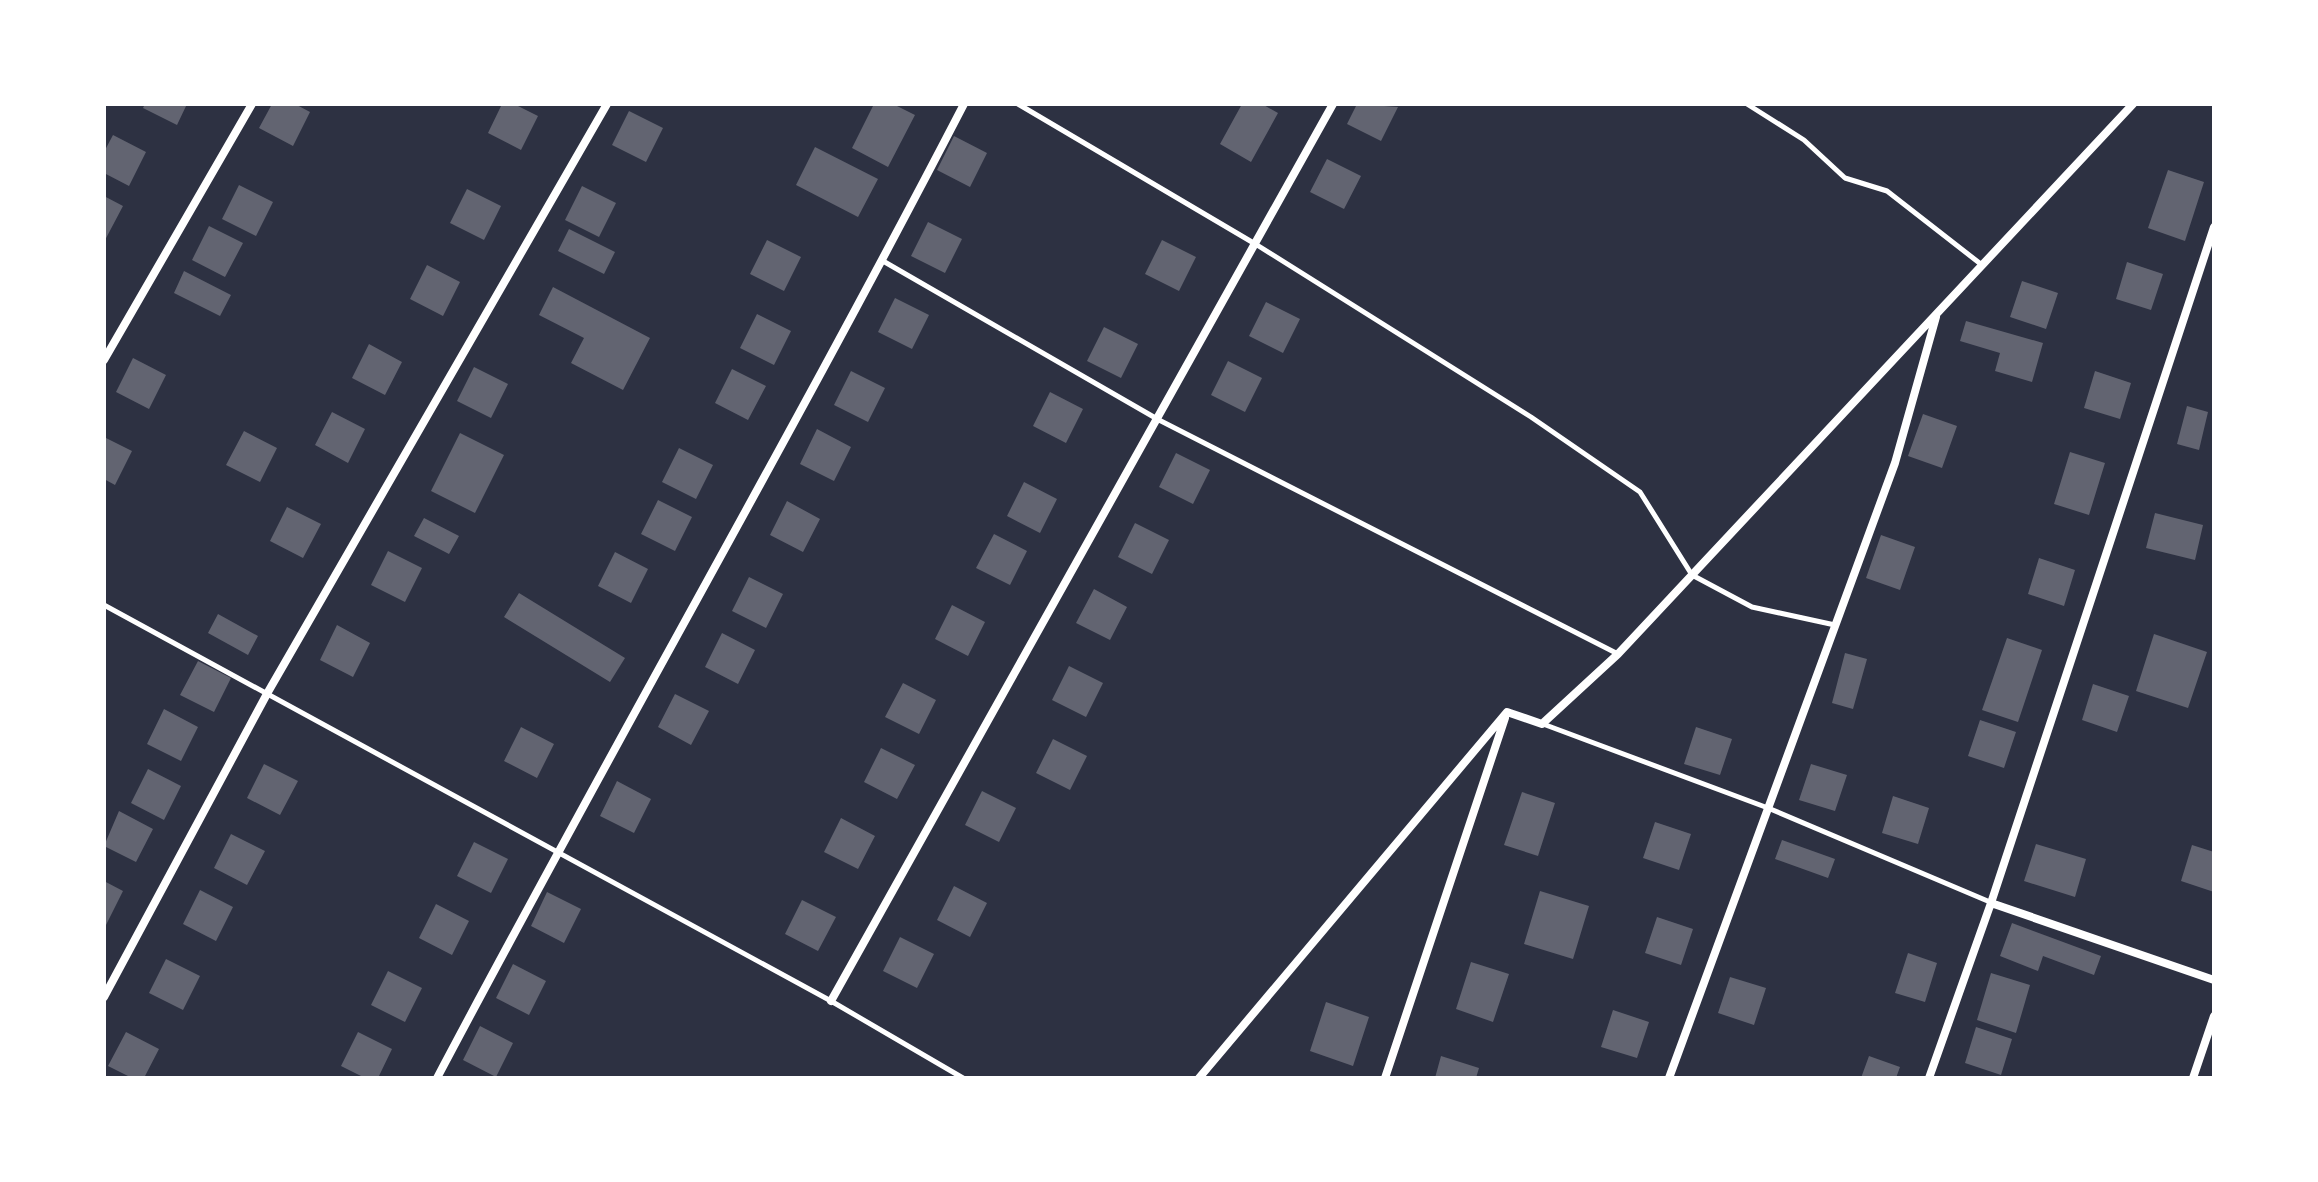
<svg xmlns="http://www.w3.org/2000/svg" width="2318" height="1182" font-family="'PT Sans',sans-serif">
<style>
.building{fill:#626471}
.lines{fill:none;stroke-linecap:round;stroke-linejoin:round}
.service{stroke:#fff;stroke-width:5}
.minor{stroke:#fff;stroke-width:8}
</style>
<rect width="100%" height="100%" fill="#2d3142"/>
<path class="building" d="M145,104H187L177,125L143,108Z
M272,104H295L310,112L293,146L259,128Z
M502,104H514L538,116L521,150L488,133Z
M874,104H893L915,115L888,167L852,148Z
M1242,104H1262L1278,113L1251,162L1220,144Z
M1357,104L1398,107L1381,141L1347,124Z
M629,111L663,128L646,162L612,145Z
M113,135L146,152L129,186L104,173V152Z
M954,136L987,153L970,187L937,170Z
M815,147L878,179L858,217L796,185Z
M1327,159L1361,176L1344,209L1310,192Z
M2168,170L2204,182L2185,241L2148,228Z
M239,185L273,202L256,236L222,219Z
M582,186L616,203L599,237L565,220Z
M467,189L501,206L484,240L450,223Z
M104,196L123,206L104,242Z
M928,222L962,239L945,273L911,256Z
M209,226L243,243L225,277L192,260Z
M569,229L615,252L604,274L558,251Z
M767,240L801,257L784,291L750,274Z
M1162,240L1196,257L1179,291L1145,274Z
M2127,262L2163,274L2151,310L2116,299Z
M427,265L460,282L443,316L410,299Z
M184,271L231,295L220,316L174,293Z
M2022,281L2058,293L2046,329L2010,317Z
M553,287L650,338L623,390L571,363L584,338L539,315Z
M895,298L929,315L912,349L878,332Z
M1266,302L1300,319L1283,353L1249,336Z
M757,314L791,331L774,365L740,348Z
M1966,321L2043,343L2032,382L1995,371L2000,353L1960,341Z
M1104,327L1138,344L1121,378L1087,361Z
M369,344L402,362L385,395L352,378Z
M133,358L166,375L149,409L116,392Z
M1228,361L1262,378L1245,412L1211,395Z
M474,367L508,384L491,418L457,401Z
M732,369L766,386L748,420L715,403Z
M851,371L885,388L868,422L834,405Z
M2095,371L2131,383L2120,419L2084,408Z
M1050,392L1083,409L1066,443L1033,426Z
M2187,406L2208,412L2199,450L2177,444Z
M332,412L365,429L348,463L315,445Z
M1923,414L1957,426L1942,468L1908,456Z
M817,429L851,447L834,481L800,464Z
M244,431L277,448L260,482L226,465Z
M460,433L504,455L475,513L431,491Z
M104,437L132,451L115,485L104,479Z
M679,448L713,465L696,499L662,482Z
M2070,452L2105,463L2089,515L2054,504Z
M1176,453L1210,470L1193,504L1159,487Z
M1024,482L1057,499L1040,533L1007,516Z
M658,500L692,517L675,551L641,534Z
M787,501L820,519L803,552L770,535Z
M287,507L321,524L303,558L270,541Z
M2155,513L2203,525L2195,560L2146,548Z
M424,518L459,536L449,554L414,536Z
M1135,523L1169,540L1152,574L1118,557Z
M994,534L1027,551L1010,585L976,568Z
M1881,535L1915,547L1900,590L1866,578Z
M388,551L422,568L405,602L371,585Z
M615,552L648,569L631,603L598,586Z
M2039,558L2075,570L2064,606L2028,594Z
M749,577L783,594L766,628L732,611Z
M1094,589L1127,607L1110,640L1076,623Z
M519,593L625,658L610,682L504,617Z
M952,605L985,622L968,656L935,639Z
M218,614L258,636L248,655L208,633Z
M337,625L370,643L353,677L320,660Z
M722,633L755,650L738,684L705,667Z
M2154,634L2207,652L2188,708L2136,691Z
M2007,638L2042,650L2018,722L1982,710Z
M1845,653L1867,659L1853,709L1832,703Z
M198,661L231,678L214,712L180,695Z
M1069,666L1103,683L1086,717L1052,700Z
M903,683L936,700L919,734L885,717Z
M2093,684L2129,696L2117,732L2082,720Z
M675,694L709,711L691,745L658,727Z
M164,709L198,727L181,761L147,744Z
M1980,720L2016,732L2004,768L1968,756Z
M521,727L554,744L537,778L504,761Z
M1696,727L1732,739L1720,775L1684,764Z
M1053,739L1087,756L1070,790L1036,773Z
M881,748L915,765L897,799L864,782Z
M264,764L298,781L280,815L247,798Z
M1811,764L1847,775L1835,811L1799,800Z
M148,769L181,786L164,820L131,803Z
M617,781L651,799L634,833L600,816Z
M982,791L1016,808L999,842L965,825Z
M1522,792L1555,803L1538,856L1504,845Z
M1893,796L1929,808L1918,844L1882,833Z
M119,811L153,829L136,862L104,846Z
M841,818L875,836L858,869L824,852Z
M1655,822L1691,834L1679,870L1643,858Z
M231,834L265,851L247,885L214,868Z
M1782,840L1835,859L1828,878L1775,859Z
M474,842L508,859L491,893L457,876Z
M2036,844L2086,859L2075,897L2024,881Z
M2192,845L2214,852V892L2181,881Z
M104,881L123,891L106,925L104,924Z
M954,886L987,903L970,937L937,920Z
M200,890L233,907L216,941L183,924Z
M1540,891L1589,906L1573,959L1524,944Z
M547,892L581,909L564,943L531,926Z
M802,900L836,917L818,951L785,934Z
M436,904L469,921L452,955L419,938Z
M1657,917L1693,929L1681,965L1645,953Z
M2012,923L2101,956L2094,975L2043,956L2038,971L2000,956Z
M900,937L934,954L917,988L883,971Z
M1908,953L1937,963L1925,1002L1895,993Z
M166,959L200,976L183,1010L149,993Z
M1471,962L1509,974L1493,1022L1456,1009Z
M513,964L546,981L529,1015L496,998Z
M388,971L422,988L405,1022L371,1005Z
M1991,973L2030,985L2016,1033L1977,1020Z
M1730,977L1766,988L1754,1025L1718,1013Z
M1326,1002L1369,1017L1353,1066L1310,1051Z
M1613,1010L1649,1022L1637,1058L1601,1047Z
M480,1026L513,1043L496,1077L463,1060Z
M1976,1027L2012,1039L2001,1075L1965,1063Z
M126,1032L159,1049L144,1078H132L108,1066Z
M358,1032L392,1049L378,1078H365L341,1066Z
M1441,1056L1479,1068L1476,1078H1435Z
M1869,1056L1900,1067L1896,1078H1861Z"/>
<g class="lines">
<path class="service" d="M1018,104L1257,245L1531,417L1640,492L1692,575L1752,607L1835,625
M1747,104L1804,140L1845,178L1887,191L1982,265
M883,261L1159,420L1618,654
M104,605L831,1001L963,1078
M1543,724L1768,808L1990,902"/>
<path class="minor" d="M104,360L252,104
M1991,903L2214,980
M104,997L268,692L607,104
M831,1001L1333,104
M437,1078C609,752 794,432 964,104
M1199,1078L1507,712L1542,724L1618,654L2133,104
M1385,1078L1505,718
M1669,1078L1895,463L1936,317
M1929,1078L1991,903L2214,227
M2193,1078L2214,1016"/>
</g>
<rect width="2318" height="1182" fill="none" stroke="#ffffff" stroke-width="212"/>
</svg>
